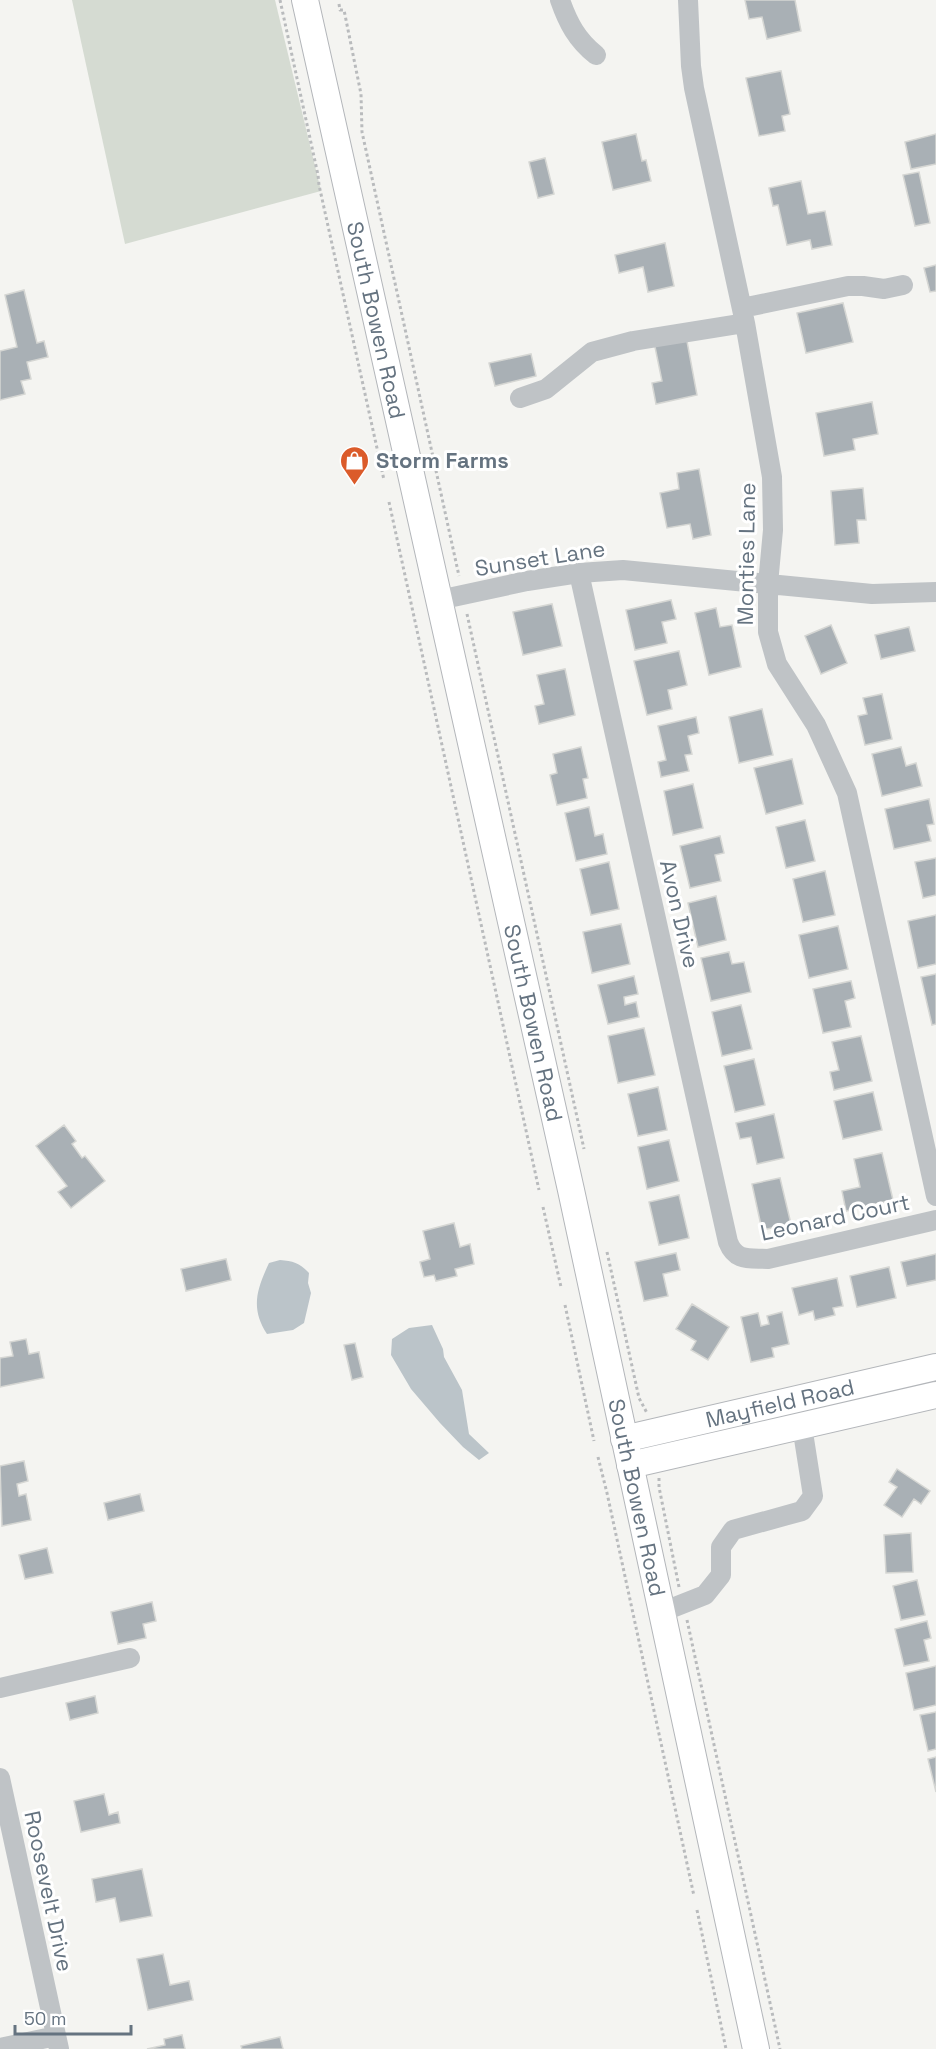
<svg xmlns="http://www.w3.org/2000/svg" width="936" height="2049" font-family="'Space Grotesk',sans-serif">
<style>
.green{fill:#d5dbd2}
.water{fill:#bbc4c9}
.building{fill:#a9b0b5;stroke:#d5d6d3;stroke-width:1.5}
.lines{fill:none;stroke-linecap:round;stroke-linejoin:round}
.major-casing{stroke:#b3b6ba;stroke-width:28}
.path{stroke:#b9bbbd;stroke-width:3;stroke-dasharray:3 3;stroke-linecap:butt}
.minor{stroke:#bfc3c6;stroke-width:20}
.major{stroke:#fff;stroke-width:26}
.labels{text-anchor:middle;stroke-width:6;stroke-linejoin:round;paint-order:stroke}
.street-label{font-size:22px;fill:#657380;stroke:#fff}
.poi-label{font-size:22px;font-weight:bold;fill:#657380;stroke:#fff;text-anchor:start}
</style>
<rect width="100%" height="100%" fill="#f4f4f1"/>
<path class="green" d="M72,0H275L321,191L125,244Z"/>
<path class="water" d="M280,1260C293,1261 300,1263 309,1273L308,1283L311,1293L304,1323L293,1330L267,1334C250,1308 257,1289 269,1263Z
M432,1325L443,1349L444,1357L462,1390L469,1434L489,1453L479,1460L463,1447L440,1423L411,1389L391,1355L392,1339L409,1328Z"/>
<path class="building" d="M745,0H795L801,31L767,39L762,17L749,19Z
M781,71L790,114L782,116L785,131L759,136L746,78Z
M636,134L642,161L646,160L651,181L613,190L602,142Z
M936,134V164L911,169L905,142Z
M545,158L554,194L538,198L529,162Z
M919,172L930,223L915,226L903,175Z
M801,181L808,214L825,211L832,245L812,249L810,240L787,245L778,205L773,206L769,188Z
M665,243L674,286L648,292L643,267L619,273L615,255Z
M936,265V291L930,292L924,268Z
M24,290L37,343L44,341L48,357L27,362L31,379L21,381L25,394L0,400V351L17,347L5,295Z
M843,303L853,342L806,353L797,313Z
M686,336L697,395L656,404L652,383L662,381L654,342Z
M531,354L536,376L495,386L489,363Z
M872,402L878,434L853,439L855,450L824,456L816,413Z
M699,469L711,535L693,539L690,524L667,528L660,493L679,489L677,473Z
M863,488L866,520H857L859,543L835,545L831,491Z
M671,600L676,619L662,622L667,643L635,650L626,610Z
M552,604L562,646L523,655L513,612Z
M716,608L720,627L732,625L741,667L709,675L695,613Z
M831,625L847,663L821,674L805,636Z
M909,627L915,651L881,659L875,635Z
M679,651L687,685L668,690L672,709L647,715L634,661Z
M565,669L575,715L539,724L535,706L544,704L537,675Z
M882,694L892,739L865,745L858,716L867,714L863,698Z
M762,709L773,755L739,763L729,717Z
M696,717L699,733L688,736L692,754L685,755L689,771L661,777L658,762L666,760L658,726Z
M581,747L588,778L583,779L587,798L557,805L550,775L557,773L553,754Z
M901,747L906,766L916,763L922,786L882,796L872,754Z
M792,759L803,804L766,814L754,768Z
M693,784L703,828L673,835L664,791Z
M929,799L934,824L927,825L931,841L894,849L885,809Z
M589,807L595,836L603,834L607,854L576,861L565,813Z
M805,820L815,861L786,868L776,827Z
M720,836L724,853L715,855L721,881L690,888L680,846Z
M936,858V895L923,898L915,862Z
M609,862L619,909L591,915L580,869Z
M825,871L835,915L803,922L793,879Z
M716,896L726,940L698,947L688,903Z
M936,915V964L918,968L908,921Z
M621,924L630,964L592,973L583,932Z
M838,926L848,969L809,978L799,935Z
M729,952L732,964L744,962L751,992L711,1001L701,958Z
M936,974V1024L932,1025L921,977Z
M634,976L638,994L624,997L625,1005L636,1002L639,1017L608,1024L598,985Z
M851,981L855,998L845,1001L851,1027L823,1033L813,989Z
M741,1005L752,1049L722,1056L712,1012Z
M644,1028L655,1075L618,1083L608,1036Z
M861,1036L872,1081L834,1090L830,1072L839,1070L832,1042Z
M754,1059L765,1105L735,1112L724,1066Z
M658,1087L667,1130L638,1136L628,1094Z
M873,1092L882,1130L843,1139L834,1101Z
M774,1114L784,1158L757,1164L751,1137L740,1139L736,1123Z
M64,1125L76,1141L72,1144L82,1158L85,1156L105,1181L71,1208L58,1192L67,1186L36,1146Z
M669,1140L679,1181L647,1189L638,1147Z
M882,1153L893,1200L846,1211L842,1191L860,1187L854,1159Z
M780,1178L791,1224L762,1230L752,1184Z
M679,1195L689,1238L659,1245L649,1202Z
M454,1223L460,1247L470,1244L474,1264L455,1269L457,1276L436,1281L434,1275L424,1277L420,1262L430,1259L423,1231Z
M676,1253L680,1270L663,1274L668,1296L644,1301L635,1262Z
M936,1254V1280L907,1286L901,1262Z
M226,1259L231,1280L186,1291L181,1269Z
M889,1267L896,1298L857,1307L850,1276Z
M837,1278L843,1306L833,1308L835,1315L815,1320L813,1311L799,1315L792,1288Z
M692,1304L729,1327L708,1360L691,1350L696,1341L676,1329Z
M782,1312L789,1344L772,1348L774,1357L751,1362L741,1317L758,1313L761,1326L769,1324L767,1316Z
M26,1339L29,1354L39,1352L44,1378L0,1387V1358L13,1356L10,1342Z
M355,1343L363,1377L352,1380L344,1345Z
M24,1461L28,1481L17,1484L19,1496L26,1494L31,1520L2,1526L0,1466Z
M897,1469L930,1491L921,1504L914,1499L902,1517L884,1505L897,1487L889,1482Z
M140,1494L144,1511L108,1520L104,1503Z
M911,1533L913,1572L886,1573L884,1535Z
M47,1548L53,1573L25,1579L19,1555Z
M917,1580L925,1615L901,1620L893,1586Z
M152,1602L156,1621L143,1624L146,1638L118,1644L111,1612Z
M927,1621L931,1638L924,1640L929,1661L904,1666L895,1629Z
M936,1666V1705L914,1710L906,1673Z
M95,1696L98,1713L70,1720L66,1703Z
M936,1712V1749L928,1751L920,1715Z
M936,1757V1792L928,1759Z
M104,1794L109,1815L118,1812L120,1823L81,1832L74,1801Z
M142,1869L152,1916L120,1922L115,1898L96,1902L92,1879Z
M163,1954L170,1985L189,1981L193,2000L148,2010L137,1959Z
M182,2035L185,2049H147L165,2045L164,2039Z
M280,2037L283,2049H242L241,2046Z"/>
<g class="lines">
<defs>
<g id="major">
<path id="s1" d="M305,0L571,1190L756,2049"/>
<path id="s2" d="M624,1439L936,1367"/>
<path d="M630,1465L936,1395"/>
</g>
</defs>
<use href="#major" class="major-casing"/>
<path class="path" d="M280,0L318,175L319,185L384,480
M339,4L340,10H344L361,94L362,132L459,576
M389,502L539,1190
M467,614L584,1149
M543,1207L561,1287
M607,1252L639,1398L647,1413
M565,1305L594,1441
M598,1457L607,1493L694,1896
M659,1478V1487L679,1587
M687,1620L780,2049
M697,1910L726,2049"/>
<path class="minor" d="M560,0C568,23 577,40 596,55
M688,0L691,66L694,88L745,323L772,477L773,530L768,584V632L777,664L816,725L847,793L936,1196
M742,308L848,286H863L884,289L903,285
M520,398L546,389L592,352L633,341L745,323
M579,573L728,1242C736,1262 749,1258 768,1259L936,1220
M439,600L527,581L579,573L623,570L872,594L936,592
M662,1612L705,1595L721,1575V1547L733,1530L802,1511L813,1496L802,1426
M0,1688L130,1658
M0,1778L59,2049
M0,2048L56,2036"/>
<use href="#major" class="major"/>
</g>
<defs>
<symbol id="shop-pin" viewBox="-11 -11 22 30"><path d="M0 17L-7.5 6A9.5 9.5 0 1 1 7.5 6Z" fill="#db5b2a" stroke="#fff"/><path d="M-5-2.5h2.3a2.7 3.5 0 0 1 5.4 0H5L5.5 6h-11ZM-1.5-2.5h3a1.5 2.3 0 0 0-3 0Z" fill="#fff"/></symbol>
</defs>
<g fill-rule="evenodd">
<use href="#shop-pin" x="338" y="444" width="33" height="45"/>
</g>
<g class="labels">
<g class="street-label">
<text dy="8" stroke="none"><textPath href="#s1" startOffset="328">South Bowen Road</textPath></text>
<text transform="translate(746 554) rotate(-89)" y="8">Monties Lane</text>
<text transform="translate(540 558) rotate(-9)" y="8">Sunset Lane</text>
<text transform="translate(680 914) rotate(77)" y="8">Avon Drive</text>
<text dy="8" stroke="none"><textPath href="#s1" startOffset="1048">South Bowen Road</textPath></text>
<text transform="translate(835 1217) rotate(-12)" y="8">Leonard Court</text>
<text dy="8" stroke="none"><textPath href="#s2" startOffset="160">Mayfield Road</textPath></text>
<text dy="8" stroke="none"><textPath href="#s1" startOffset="1534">South Bowen Road</textPath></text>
<text transform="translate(49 1891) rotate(78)" y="8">Roosevelt Drive</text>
</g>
<g class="poi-label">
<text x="376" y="468">Storm Farms</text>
</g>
</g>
<path d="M15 2025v9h116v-9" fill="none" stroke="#657380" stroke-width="3"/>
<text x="24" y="2025" font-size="18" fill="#657380" stroke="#ffffff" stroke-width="4.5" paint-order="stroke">50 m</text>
</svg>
